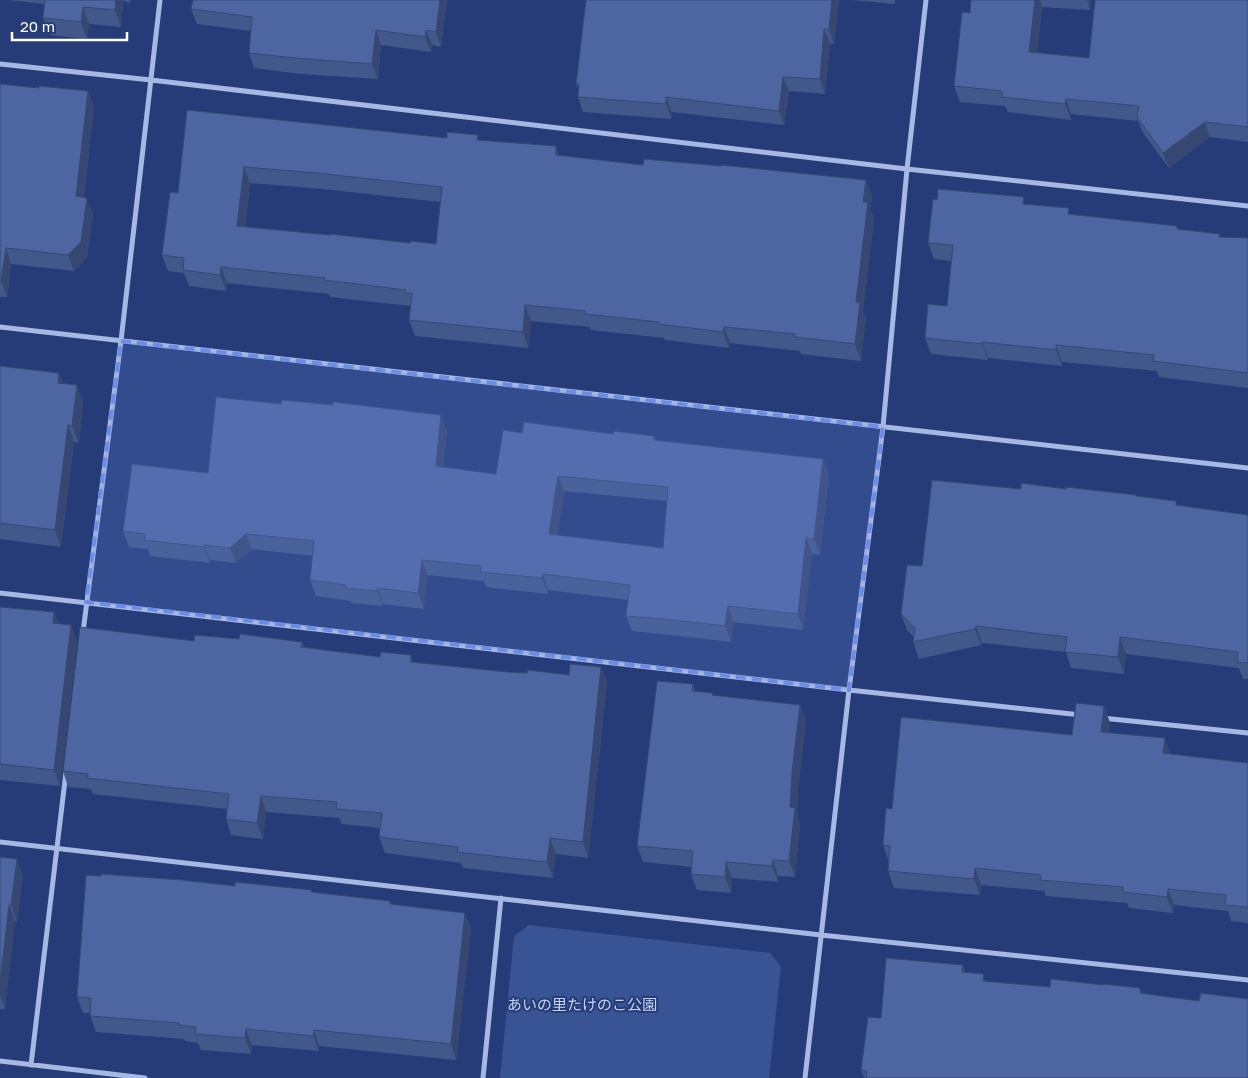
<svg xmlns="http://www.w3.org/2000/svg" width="1248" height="1078" font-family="'Golos Text','Noto Sans JP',sans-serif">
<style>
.green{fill:#385495}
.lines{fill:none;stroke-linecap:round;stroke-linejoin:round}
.minor{stroke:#a6b9e3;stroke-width:5}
.wall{fill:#42588a;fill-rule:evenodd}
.shaded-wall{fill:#364771}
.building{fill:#4d66a1;stroke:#364771;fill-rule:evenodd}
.marked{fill:#6c8ce6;fill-opacity:0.2;stroke:#6c8ce6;stroke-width:4;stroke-dasharray:10 6;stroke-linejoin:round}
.labels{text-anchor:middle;stroke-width:4;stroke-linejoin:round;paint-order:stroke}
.park-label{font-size:15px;fill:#c9d5f3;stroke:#253c78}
</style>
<rect width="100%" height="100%" fill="#253c78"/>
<path class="green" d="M529,925L770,953L781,966L769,1078H500L514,936Z"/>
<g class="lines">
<path class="minor" d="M0,64L151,80L907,169L1248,206
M0,327L1248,468
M0,593L849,690L1081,715
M83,632L121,341L160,0
M1102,718L1248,733
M0,842L821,935L1248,980
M0,1061L145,1078
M31,1065L66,772
M483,1078L501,898
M805,1078L849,690L883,427L907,169L926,0"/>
</g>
<path class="wall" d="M8,0H130V3L123,1L121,27L89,24L87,39L50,35L43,18L45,4Z
M447,0L441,47L432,45L431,52L381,45L378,79L301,74L254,68L249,53L251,31L197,24L191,9Z
M586,0H839L834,44H830L825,94L789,91L784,125L672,112L671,119L583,112L578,97L579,91L576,84Z
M852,0H895V4Z
M971,0H1091L1090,10L1042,7L1037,52L1089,58L1248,0V142L1210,137L1169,168L1143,133L1138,121L1071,114V120L1008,112L1005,106L960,102L954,86L970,13Z
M0,84L39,88L88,91L94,107L84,197L93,214L87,258L74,271L11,264L7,297H0Z
M187,110L447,138L479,140L560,155L643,165L721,166L866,180L872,196L870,209L874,219L863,311L866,319L861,361L801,354L800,351L730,343L729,348L665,340L664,338L591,330L590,327L531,321L528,348L415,336L409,320L410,306L330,297L329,294L227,283L226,291L189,286L184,273L168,271L162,255L178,193ZM250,183L323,189L440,202L436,244L410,243L245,227Z
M1026,204L1071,214L1178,229L1221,237L1248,238V388L1159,377L1157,371L1062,362V366L988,358V360L931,354L925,338L947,306L951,261L934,259L928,243Z
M0,366L59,373L63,384L83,402L79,443L74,442L61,547L0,539Z
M447,430L443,467L496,474L522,433L654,436L656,441L823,459L829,475L820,555L812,554L803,630L733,622L731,642L671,635L632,631L626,616L628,600L548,590V594L486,587L484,581L427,575L424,609L383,604L382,606L351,603V601L316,596L310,580L313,556L252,549L236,563L210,560V563L150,556L148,549L129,547L123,531L208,473ZM564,491L667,501L663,548L557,535Z
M1021,489H1066L1137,496L1177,505L1248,515V679H1243L1239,668L1126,654L1124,674L1071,668L1066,652L982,643L981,645L919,659L913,642L914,637L907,630L901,614L922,566Z
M0,607L54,612L59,624L71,625L77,642L60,786L0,780Z
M239,639L302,642L304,647L414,662L507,672L569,675L601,667L607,683L588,858L556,854L553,878L463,868L461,863L385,853L379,837L380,828L342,824L339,818L266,812L263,839L231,835L226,819L227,809L93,794L91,789L68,787L63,771L194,641Z
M693,684L695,692L713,693V695L800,705L806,721L798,788L797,813L800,824L795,877L778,876V882L732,878L731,893L697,890L691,874L692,867L643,862L637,846Z
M1104,706L1110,723L1109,733L1170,754L1248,763V923L1231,921L1228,911L1174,905L1173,913L1129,908L1127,903L1046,896L1044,891L981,885L980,895L894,888L888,871L889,862L883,845L892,809L1072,735Z
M0,857L23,876L17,922L15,921L5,1009H0Z
M235,886L312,892L390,901L392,905L465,913L471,929L456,1060L319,1046V1051L252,1045L251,1054L201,1050L198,1043L185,1041L184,1039L96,1032L90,1016V1013H83L77,997Z
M963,965L966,973L986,981L1050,987L1103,985L1140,988L1142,994L1248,1078H864L861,1070L881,1018Z"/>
<path class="shaded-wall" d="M116,0H123V1L121,27L115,10Z
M440,0H447L441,47L436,32Z
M832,0H839L834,44L829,29Z
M1035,0H1040L1042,7L1035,67L1029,52Z
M1087,0H1091L1090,10Z
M83,7L89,24L87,39L81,22Z
M824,29L830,44L825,94L820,79Z
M376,30L381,45L378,79L372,64Z
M426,30L432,45L431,52L425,37Z
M783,77L789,91L784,125L779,111Z
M88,91L94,107L82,213L76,196Z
M666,97L672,112L671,119L666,104Z
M1066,99L1071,114V120L1065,104Z
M1205,122L1210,137L1169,168L1163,153Z
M556,146L562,162L556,155Z
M244,167L250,183L243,243L237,226Z
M866,180L872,196L870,209L874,219L863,311L866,319L861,361L855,344L856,302L863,202Z
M87,198L93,214L87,258L74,271L68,255Z
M6,248L11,264L7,297L1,281Z
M221,267L227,283L226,291L220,275Z
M525,305L531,321L528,348L523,332Z
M724,327L730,343L729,348L723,332Z
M982,342L988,358V360L982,344Z
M1056,345L1062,362V366L1056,350Z
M59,373L65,390L58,383Z
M77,385L83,402L79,443L72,426Z
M441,415L447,430L442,482L436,466Z
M68,425L74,442L61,547L55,530Z
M823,459L829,475L820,555L814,539Z
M558,476L564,491L555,550L549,534Z
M246,534L252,549L236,563L230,548Z
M806,538L812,554L803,630L798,614Z
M204,545L210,560V563L204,547Z
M422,560L427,575L424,609L418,593Z
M543,574L548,590V594L542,578Z
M377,588L383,604L382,606L377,591Z
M728,606L733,622L731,642L725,626Z
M54,612L60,628L53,623Z
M71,625L77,642L60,786L54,770Z
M976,626L982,643L981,645L975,629Z
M1120,637L1126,654L1124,674L1118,657Z
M411,655L417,671L411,662Z
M601,667L607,683L588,858L583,842Z
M800,705L806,721L798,788L797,813L800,824L795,877L789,861L790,807L792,772Z
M1104,706L1110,723L1107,749L1101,732Z
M1165,738L1171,755L1163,753Z
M261,796L266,812L263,839L257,823Z
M550,838L556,854L553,878L547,862Z
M17,859L23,876L17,922L11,905Z
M773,860L778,876V882L772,866Z
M726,862L732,878L731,893L725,877Z
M975,868L981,885L980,895L974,879Z
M1168,889L1174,905L1173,913L1167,897Z
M9,905L15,921L5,1009L0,995V983Z
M465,913L471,929L456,1060L451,1044Z
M963,965L969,982L962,972Z
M246,1029L252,1045L251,1054L245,1038Z
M314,1030L319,1046V1051L313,1036Z"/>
<path class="building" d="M45,0H116L115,10L83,7L81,22L43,18Z
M193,0H440L436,32L426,30L425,37L376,30L372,64L295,58L249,53L252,17L191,9Z
M586,0H832L829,29H824L820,79L783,77L779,111L666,97V104L578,97L579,84H576Z
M971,0H1035L1029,52L1089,58L1095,0H1248V127L1205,122L1163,153L1137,117L1139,106L1066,99L1065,104L1002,97V91L954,86L962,12L970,13Z
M0,84L39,88V86L88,91L76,196L87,198L81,242L68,255L6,248L1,281H0Z
M187,110L447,138V132L478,135L477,140L556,146V155L643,165L644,159L721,166V165L866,180L863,202H868L856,302L860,303L855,344L795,337V334L724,327L723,332L659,324V322L585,314V311L525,305L523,332L409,320L412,293H405L406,290L324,280L325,278L221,267L220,275L183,270L184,258L162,255L170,192L178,193ZM244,167L317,173L442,187L436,244L411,241L410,243L330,234V235L237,226Z
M938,189L1024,197L1023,204L1069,208L1068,214L1177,226V229L1220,234L1219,237L1248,238V373L1153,361L1154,355L1056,345V350L982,342V344L925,338L928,304L947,306L953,245L928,243L933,199L937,200Z
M0,366L59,373L58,383L77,385L72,426L68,425L55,530L0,523Z
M216,397L281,404L282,400L333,405V402L441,415L436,466L496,474L503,430L522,433L524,422L613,434L614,431L654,436V440L823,459L814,539L806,538L798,614L728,606L725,626L665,619L626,616L630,585L543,574L542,578L480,572L481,566L422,560L418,593L377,588V591L346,588V585L310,580L314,541L246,534L230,548L204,545V547L144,540L145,534L123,531L132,464L208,473ZM558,476L668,487L663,548L549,534Z
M932,480L1021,489V483L1066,489V487L1136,495V496L1176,501V505L1248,515V663L1237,662L1238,652L1120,637L1118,657L1065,652L1067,637L976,626L975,629L913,642L915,628L901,614L907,565L922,566Z
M0,607L54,612L53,623L71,625L54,770L0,764Z
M80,627L194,641L195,635L239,639L240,634L302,642L301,647L380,657L381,652L411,655V662L507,672L527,673L528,670L569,675L570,664L601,667L583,842L550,838L547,862L457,852L458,847L379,837L382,813L336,809L337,802L261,796L257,823L226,819L229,794L87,778L88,774L63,771Z
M657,681L693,684L692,691L713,693L712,695L800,705L792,772L790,807L795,808L789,861L773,860L772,866L726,862L725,877L691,874L693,851L637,846Z
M1076,703L1104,706L1101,732L1165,738L1163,753L1248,763V907L1225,905L1226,895L1168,889L1167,897L1123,892V887L1040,880L1041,875L975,868L974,879L888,871L890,846L883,845L886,808L892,809L901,717L1072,735Z
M0,857L17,859L11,905H9L0,983Z
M101,874L182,880L235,886V882L283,887L312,890L311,892L390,901V904L465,913L451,1044L314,1030L313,1036L246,1029L245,1038L195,1034L196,1027L179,1025V1023L90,1016L91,998L77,997L86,875L101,876Z
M886,958L963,965L962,972L984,974L983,981L1050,987L1051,979L1103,985V984L1140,988V993L1199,1001L1201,993L1248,999V1078H866L867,1071L861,1070L868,1017L881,1018Z"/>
<path class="marked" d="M121,341L883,427L849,690L86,602Z"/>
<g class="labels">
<g class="park-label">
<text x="582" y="1010">あいの里たけのこ公園</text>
</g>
</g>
<path d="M12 32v8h115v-8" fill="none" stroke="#ffffff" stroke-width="2.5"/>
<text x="20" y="32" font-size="15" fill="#ffffff" stroke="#253c78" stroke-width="4" paint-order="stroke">20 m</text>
</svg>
